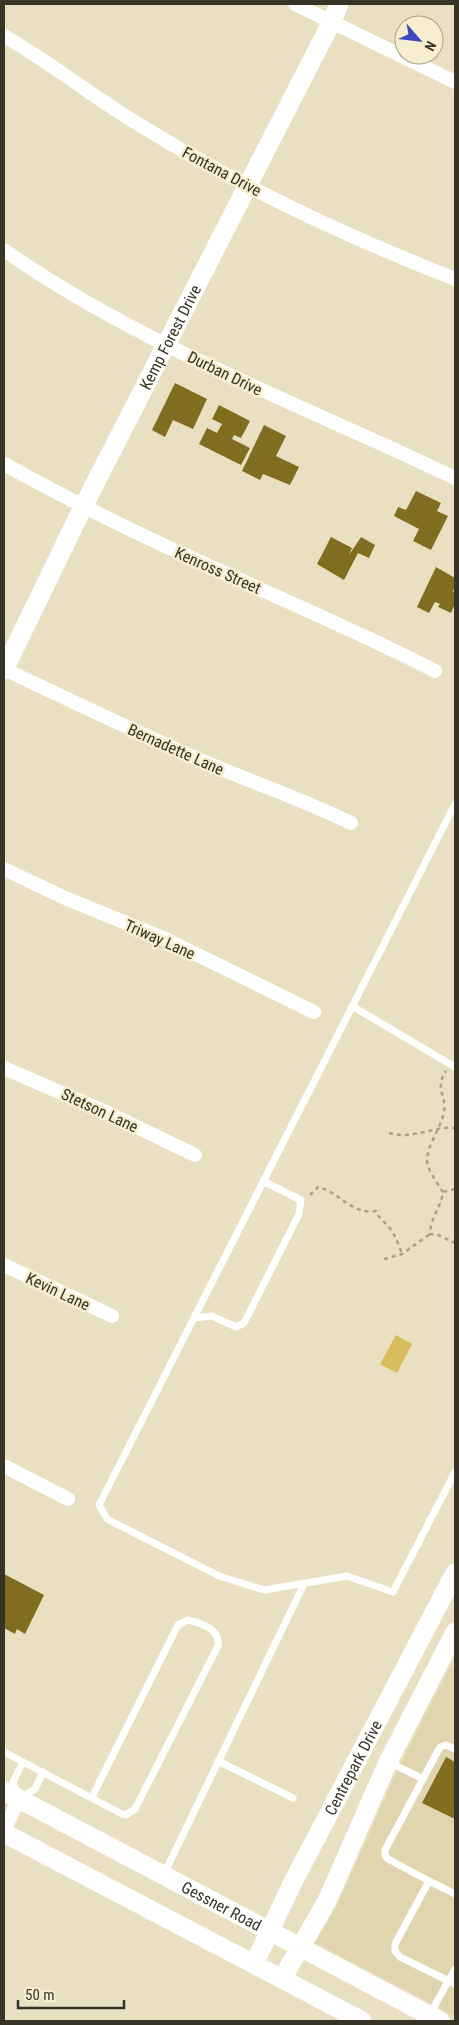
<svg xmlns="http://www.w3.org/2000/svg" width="459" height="2025" font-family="'Roboto Condensed',sans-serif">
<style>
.built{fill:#e1d5af}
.water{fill:#d9bd5d}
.building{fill:#816d20}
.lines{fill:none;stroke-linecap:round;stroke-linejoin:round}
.path{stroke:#a8a18a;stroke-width:2.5;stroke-dasharray:4 4;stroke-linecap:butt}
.lane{stroke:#fff;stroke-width:7}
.street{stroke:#fff;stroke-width:14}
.secondary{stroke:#fff;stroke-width:19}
.labels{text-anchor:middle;stroke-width:5;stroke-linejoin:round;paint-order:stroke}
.street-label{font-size:16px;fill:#373327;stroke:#f7eecf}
</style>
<rect width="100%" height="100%" fill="#e9e0c2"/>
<path class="built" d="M452,1663L455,1669V2016L315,1943L337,1906L399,1767Z"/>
<path class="water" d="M396,1335L412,1344L397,1373L380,1364Z"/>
<path class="building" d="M175,383L207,399L193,429L173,420L165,437L152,430Z
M219,405L250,421L241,438L234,435L232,439L250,448L241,465L199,444L207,428L217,433L222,424L212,419Z
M264,425L286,436L276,456L299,467L290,485L263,474L260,480L242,471Z
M416,491L441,503L437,511L448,516L431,550L413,541L419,529L394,516L398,507L406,510Z
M331,537L352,548L349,555L361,537L375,545L369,558L358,553L344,580L317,564Z
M436,567L455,578V587L452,593L455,590V604L451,613L438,607L440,604L435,602L429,613L417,607Z
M4,1574L44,1595L25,1634L17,1629L15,1634L4,1628Z
M446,1757L455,1762V1819L422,1803Z"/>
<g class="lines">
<path class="path" d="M389,1133C413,1140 432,1126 455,1128
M455,1189L443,1192C441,1208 430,1218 430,1234L438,1235L455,1243
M443,1192C438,1184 428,1171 427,1161C427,1145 441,1128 444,1112C447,1096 434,1089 446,1071
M310,1195L318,1187C340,1192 351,1215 376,1211C379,1219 384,1221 389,1227C395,1235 399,1245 402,1254
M384,1259L402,1254L430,1234"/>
<path class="lane" d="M455,804L99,1505L107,1519L219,1576L264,1590L347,1576L393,1592L455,1472
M352,1006L455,1067
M194,1318L212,1316L236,1327L244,1323L299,1214L301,1200L263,1181
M4,1752L122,1814L126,1815L135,1809L218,1646C221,1629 201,1623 188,1620L178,1625L92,1797
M218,1761L293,1798
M23,1762L13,1782L19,1799L35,1789L43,1772
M389,1762L423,1779L440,1747L446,1745L455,1749
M423,1779L385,1850V1856L388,1859L429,1881L395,1944V1951L400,1957L455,1984
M164,1874L304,1584
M429,1881L455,1894
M430,2014L455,1969"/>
<path class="street" d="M295,4L455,82
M4,36C52,63 95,99 143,127C241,187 348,237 455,279
M4,250C142,347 304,405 455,478
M4,464C64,497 125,528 187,556C269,594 354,629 435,671
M4,669C69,700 134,731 200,760C251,782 302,799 351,823
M4,869L65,898L163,938L314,1012
M4,1068L110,1114L195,1155
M4,1265L112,1316
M4,1466L68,1499
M4,1830L19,1799"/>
<g class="secondary">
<path id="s1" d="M4,670L83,507L331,23L339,4"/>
<path id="s2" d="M4,1791L440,2021"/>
<path d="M4,1833L362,2021"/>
<path id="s3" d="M254,1964L293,1882L455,1573"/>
<path d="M282,1979L327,1901L388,1762L455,1632"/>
</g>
</g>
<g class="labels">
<g class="street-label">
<text transform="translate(222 171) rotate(28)" y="6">Fontana Drive</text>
<text dy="6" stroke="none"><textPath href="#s1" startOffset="372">Kemp Forest Drive</textPath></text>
<text transform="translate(225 373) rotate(26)" y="6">Durban Drive</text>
<text transform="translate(218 570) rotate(24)" y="6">Kenross Street</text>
<text transform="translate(176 749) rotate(24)" y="6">Bernadette Lane</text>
<text transform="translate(160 939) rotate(24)" y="6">Triway Lane</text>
<text transform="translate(100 1110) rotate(25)" y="6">Stetson Lane</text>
<text transform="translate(58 1291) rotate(25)" y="6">Kevin Lane</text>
<text dy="6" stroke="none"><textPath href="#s3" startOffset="220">Centrepark Drive</textPath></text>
<text dy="6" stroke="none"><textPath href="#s2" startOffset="246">Gessner Road</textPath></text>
</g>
</g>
<rect width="459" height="2025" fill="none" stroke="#373327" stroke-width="10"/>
<g transform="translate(419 40) rotate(118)"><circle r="24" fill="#f7eecf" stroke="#aaa38c"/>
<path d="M0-4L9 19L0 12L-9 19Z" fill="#3f48bc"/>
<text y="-8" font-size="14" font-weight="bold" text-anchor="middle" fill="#373327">N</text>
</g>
<path d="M18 2000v8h106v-8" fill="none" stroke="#373327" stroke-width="2.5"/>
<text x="25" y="2000" font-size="15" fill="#373327" stroke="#f7eecf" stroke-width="4" paint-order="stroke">50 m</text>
</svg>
